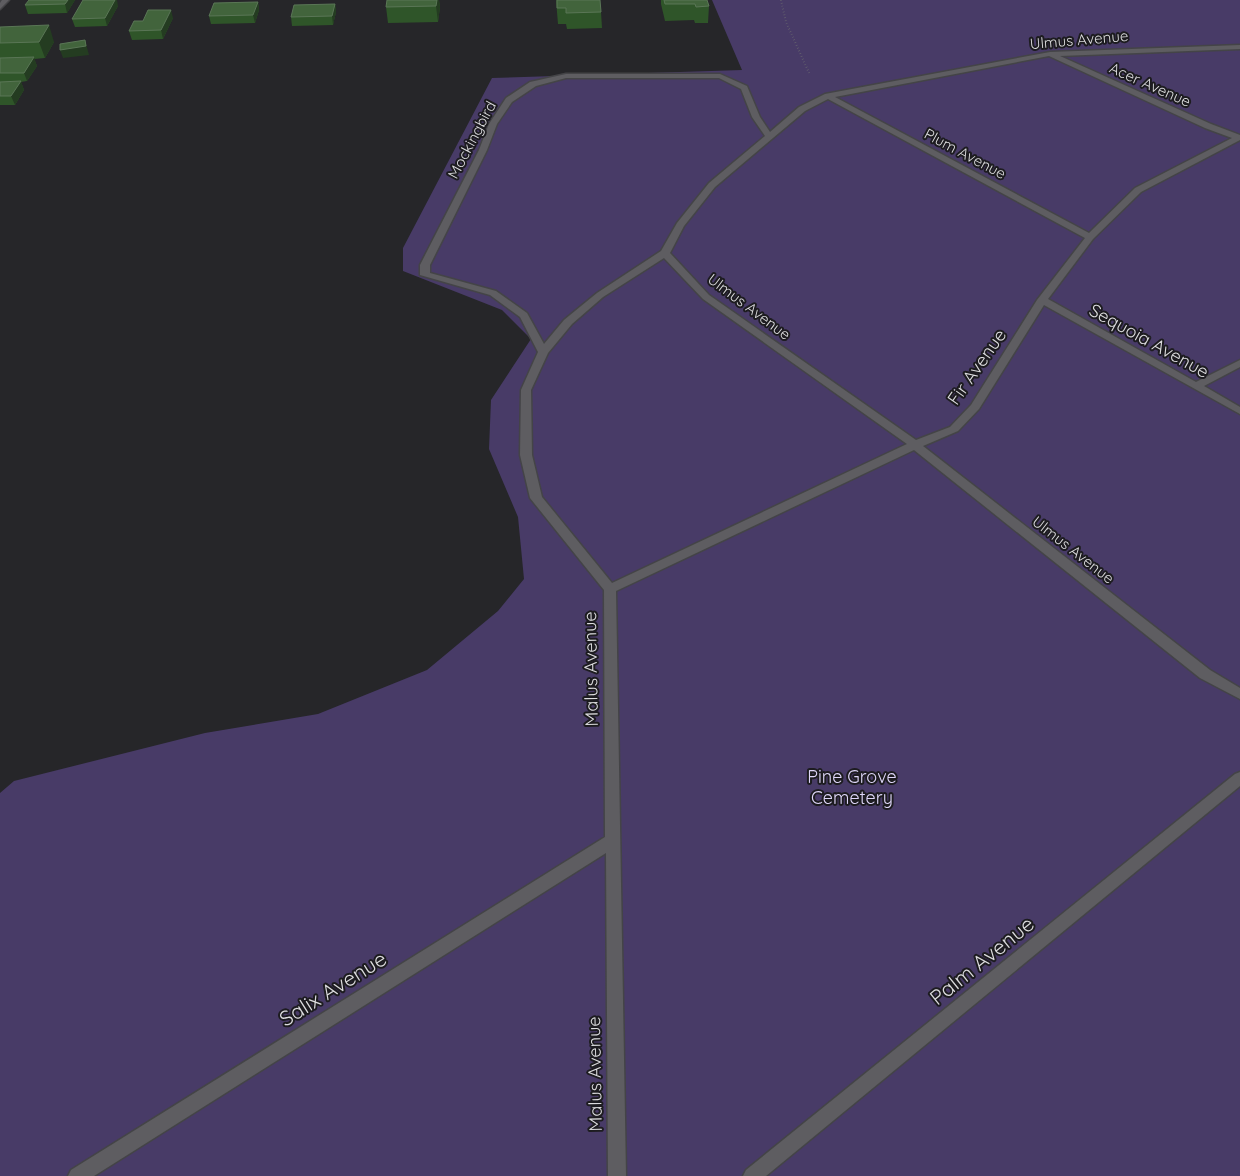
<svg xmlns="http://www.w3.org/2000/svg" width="1240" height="1176" font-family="Quicksand,sans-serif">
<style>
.green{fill:#483b67}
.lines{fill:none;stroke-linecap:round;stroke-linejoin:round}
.service-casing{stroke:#444447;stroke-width:3}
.minor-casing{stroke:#444447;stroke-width:3}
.path{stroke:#6d6d70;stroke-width:2;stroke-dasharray:0.5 2.5;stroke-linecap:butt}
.service{fill:#5e5d61;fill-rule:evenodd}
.minor{fill:#5e5d61;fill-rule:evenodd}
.wall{fill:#2f5529}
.shaded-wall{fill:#243c21}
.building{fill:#42643c;stroke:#5a7656}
.labels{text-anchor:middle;stroke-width:4;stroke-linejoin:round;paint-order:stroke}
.far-street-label{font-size:15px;fill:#dcdcde;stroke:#1d1c20}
.street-label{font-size:18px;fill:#dcdcde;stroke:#1d1c20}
.park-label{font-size:18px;fill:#dfd7f9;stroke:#1d1c20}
.near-street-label{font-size:21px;fill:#dcdcde;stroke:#1d1c20}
</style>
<rect width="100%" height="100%" fill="#262629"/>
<path class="green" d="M712,0H1240V1176H0V793L14,781L205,733L318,714L427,670L498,611L524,579L518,517L489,449L491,400L531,339L502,310L403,271V248L492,78L742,70Z"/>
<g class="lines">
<defs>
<path id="service" d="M1240,45V49L1060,56L1211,124L1240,135V140L1141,192L1093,239L1048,299L1196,382L1240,360V367L1204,386L1240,407V414L1044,305L979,409L958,431L923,446L1210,670L1240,688V699L1200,678L914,450L616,591L626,1176H608L606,853L94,1176H68L71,1170L605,837L604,590L530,498L520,455L521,390L538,352L520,317L490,295L420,275V265L479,150L489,124L506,98L530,82L566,74H720L747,86L760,117L770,132L799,107L825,94L1050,52ZM1049,56L1205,128L1232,138L1135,188L1089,233L835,97ZM566,78H719L741,89L752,117L765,136L709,183L677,223L661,251L597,293L564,320L544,344L527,313L496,291L430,273V265L487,150L497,124L512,102L536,86ZM828,99L1085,238L1037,300L971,405L950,427L916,440L709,295L670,253L684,226L715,187L805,111ZM664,258L703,299L907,444L612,583L542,497L532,455L531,390L548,353L572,324L603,297Z
M1240,772V786L766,1176H743L746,1170L1235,774Z"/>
<path id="minor" d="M2,0H9L0,9V3Z"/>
</defs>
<use href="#service" class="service-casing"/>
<use href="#minor" class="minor-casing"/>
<path class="path" d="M781,0L786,22L810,75"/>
<use href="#service" class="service"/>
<use href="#minor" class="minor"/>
</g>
<path class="wall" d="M75,0L67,13L28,14L25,5Z
M387,0H439L440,7L438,22L388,23L386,7Z
M556,0L601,12L602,28L567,29L566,24H558Z
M661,0H707L709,6L708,23H695L694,20L665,21L661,4Z
M258,2L259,10L255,23L211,24L209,16Z
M335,4L336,12L333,25L292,26L291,17Z
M118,6L107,26L75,27L72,19Z
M173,18L163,39L132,40L129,31L143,21Z
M0,27L54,42L45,58L34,59L37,66L27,81L21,82L24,90L15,105H0Z"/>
<path class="shaded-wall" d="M68,0H75L67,13L65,4Z
M115,0H117L118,6L107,26L105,18Z
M437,0H439L440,7L438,22L436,6Z
M258,2L259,10L255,23L253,15Z
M335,4L336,12L333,25L332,16Z
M171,10L173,18L163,39L161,30Z
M49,25L54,42L45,58L39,42Z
M85,40L89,55L63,58L60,50Z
M34,57L37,66L27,81L24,73Z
M21,81L24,90L15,105L11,96Z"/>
<path class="building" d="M29,0H68L65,4L25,5Z
M83,0H115L105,18L72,19Z
M387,0H437L436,6L386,7Z
M557,0H600L601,12L566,13V8H557Z
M664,0H707L709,6L696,7L695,4H665Z
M258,2L253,15L209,16L214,3Z
M335,4L332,16L291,17L294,5Z
M148,10H171L161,30L129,31L134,21H143Z
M49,25L39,42L0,43V27Z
M85,40L86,46L60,50V44Z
M34,57L24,73H0V58Z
M21,81L11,96H0V82Z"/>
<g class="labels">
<g class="far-street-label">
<text transform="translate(1079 40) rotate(-5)" y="5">Ulmus Avenue</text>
<text transform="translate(1150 85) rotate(24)" y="5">Acer Avenue</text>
<text transform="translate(472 140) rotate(-62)" y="5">Mockingbird</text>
<text transform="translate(965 154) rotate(28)" y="5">Plum Avenue</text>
<text transform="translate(749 307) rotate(37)" y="5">Ulmus Avenue</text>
<text transform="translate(1073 550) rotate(38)" y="5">Ulmus Avenue</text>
</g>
<g class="street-label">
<text transform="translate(1149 341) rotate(29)" y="6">Sequoia Avenue</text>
<text transform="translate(977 367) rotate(-55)" y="6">Fir Avenue</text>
<text transform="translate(591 669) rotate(-91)" y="6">Malus Avenue</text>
<text transform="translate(595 1074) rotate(-91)" y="6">Malus Avenue</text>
</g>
<g class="park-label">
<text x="852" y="783">Pine Grove<tspan x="852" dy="21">Cemetery</tspan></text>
</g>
<g class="near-street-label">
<text transform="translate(982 961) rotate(-39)" y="7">Palm Avenue</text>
<text transform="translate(333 989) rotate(-32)" y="7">Salix Avenue</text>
</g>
</g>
</svg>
